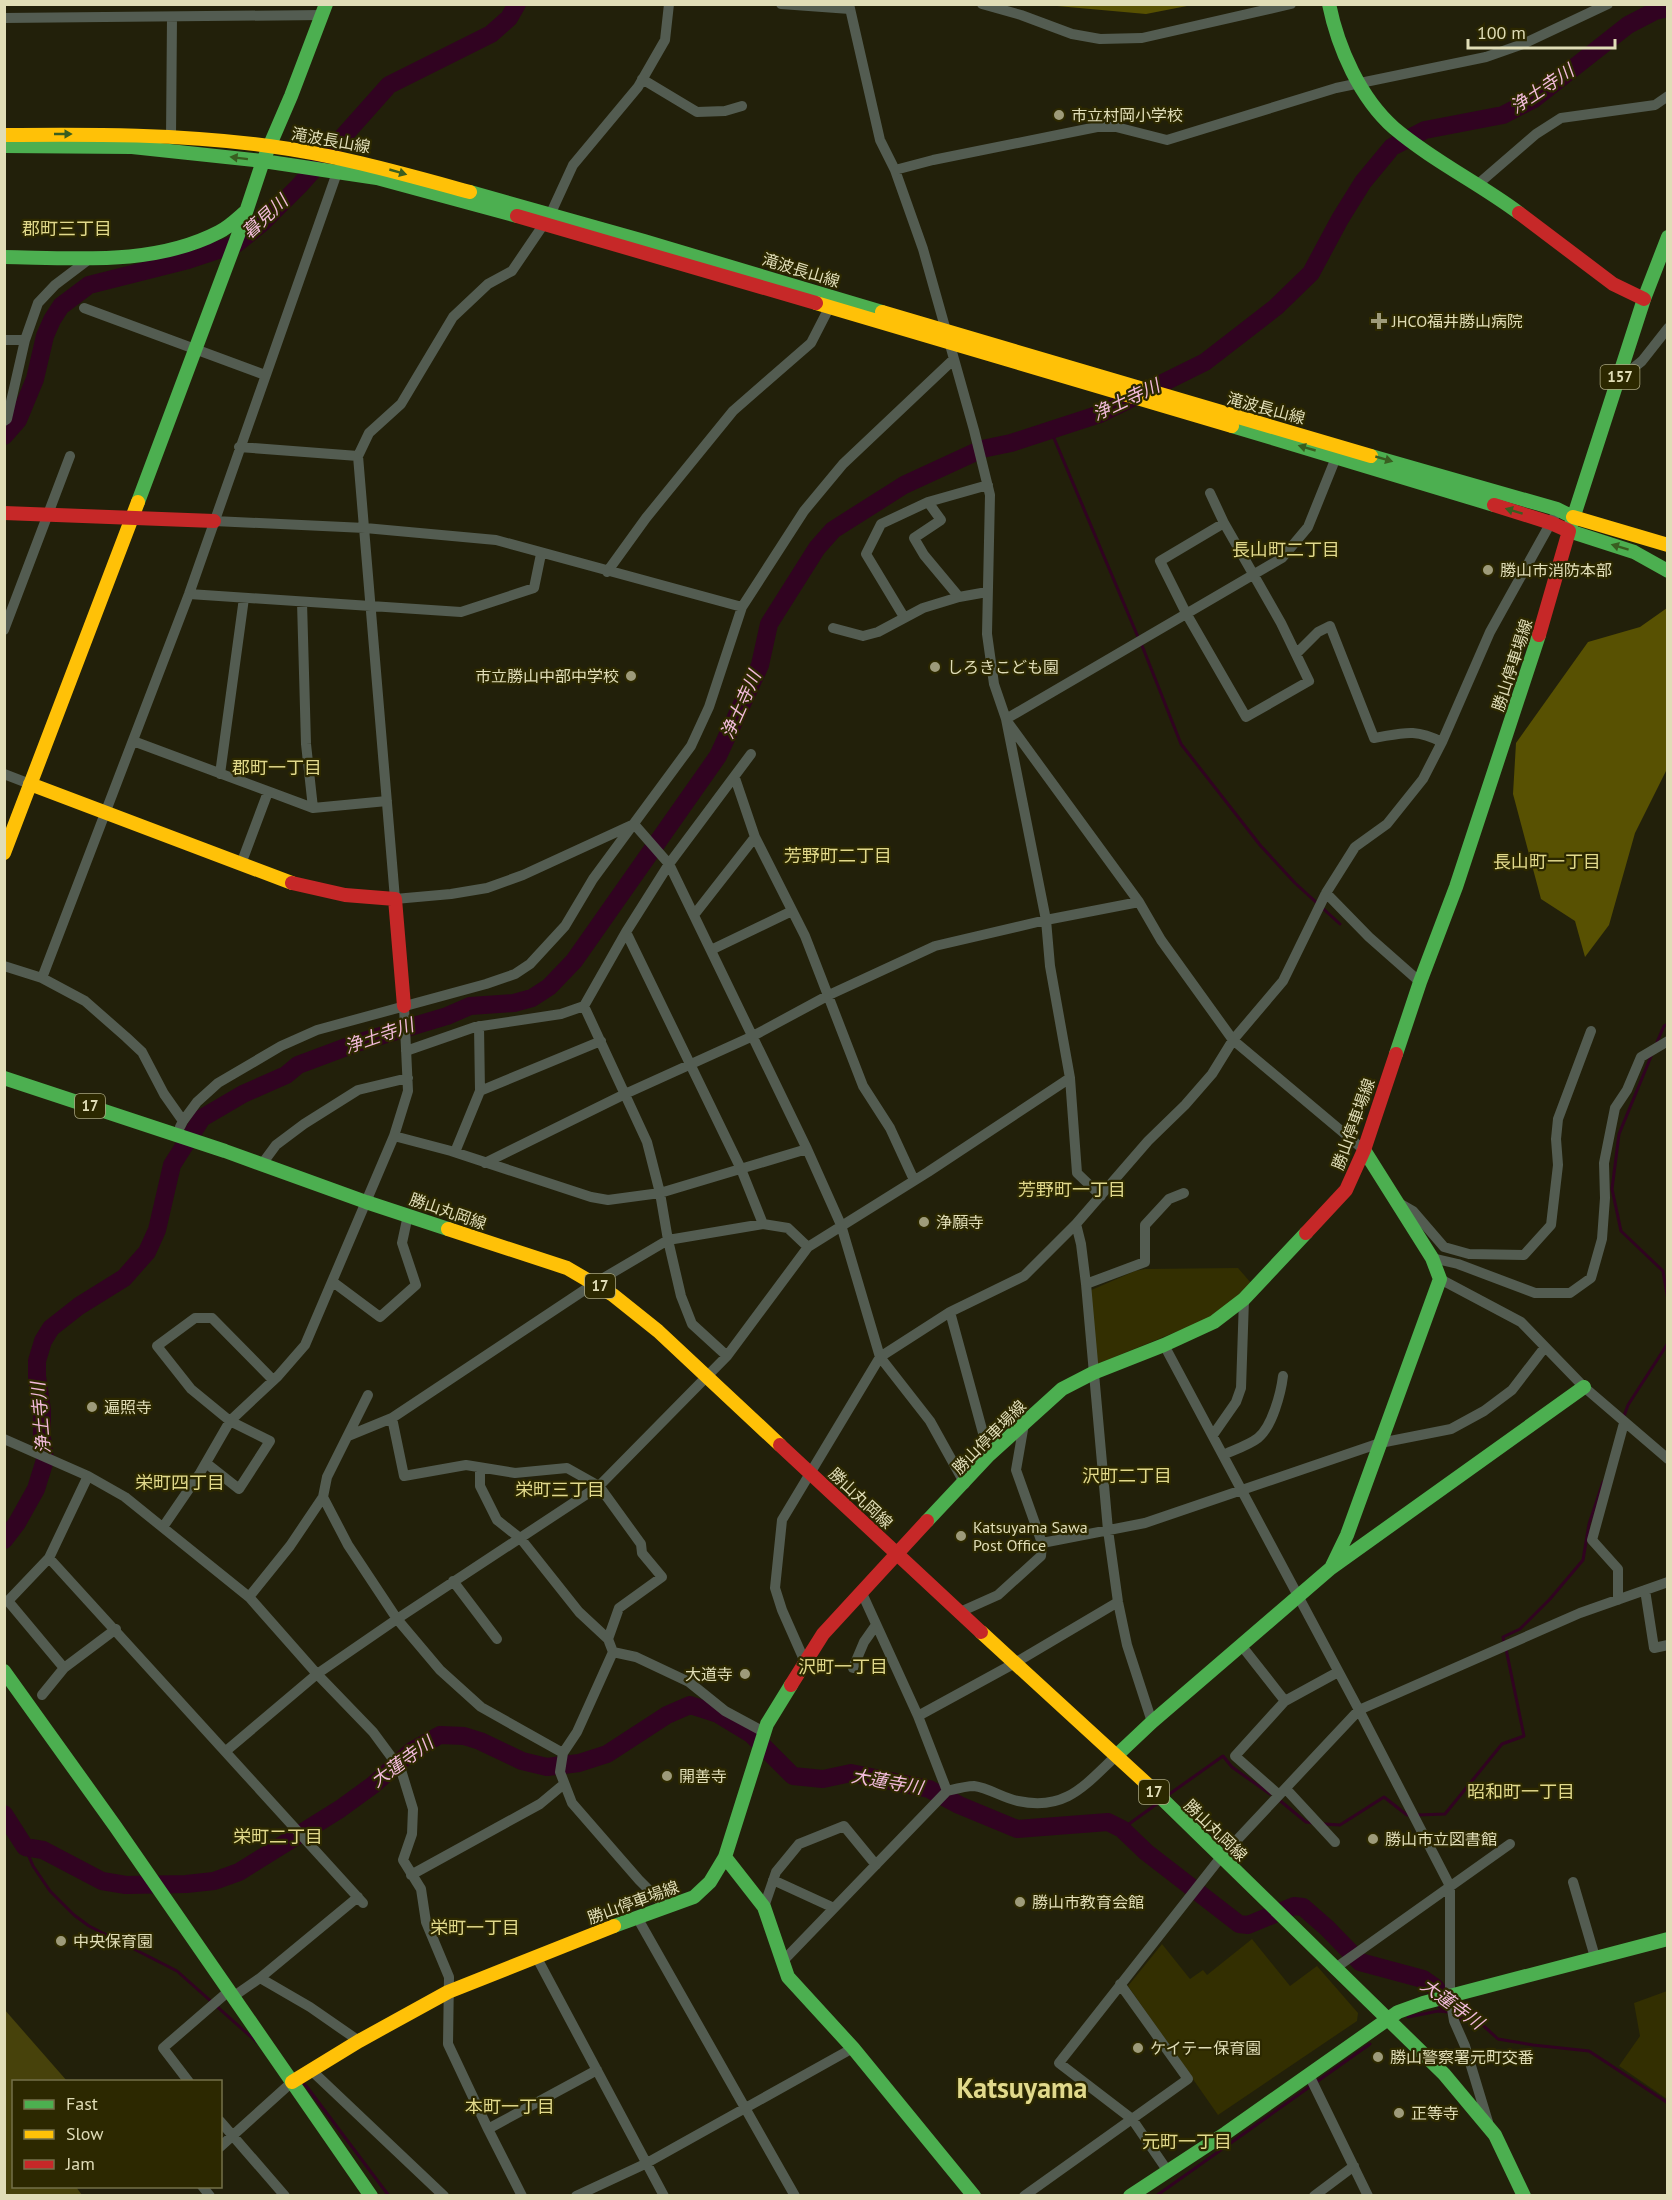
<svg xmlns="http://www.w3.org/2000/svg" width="1672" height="2200" font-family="'PT Sans','Noto Sans JP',sans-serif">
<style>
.built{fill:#332f01}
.green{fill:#47420b}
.forest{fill:#585102}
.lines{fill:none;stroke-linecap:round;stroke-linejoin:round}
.stream{stroke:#310321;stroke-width:3}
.river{stroke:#310321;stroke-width:18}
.street{stroke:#535c51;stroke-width:10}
.fast{stroke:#4caf50;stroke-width:14}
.slow{stroke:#ffc107;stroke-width:14}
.jam{stroke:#c62828;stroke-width:14}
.oneway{fill:#395e20}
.poi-dot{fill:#9e9b7a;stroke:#2c2800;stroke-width:2}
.labels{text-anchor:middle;stroke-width:4.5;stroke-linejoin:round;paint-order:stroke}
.shield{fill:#2c2800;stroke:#aaa780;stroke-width:1.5}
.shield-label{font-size:15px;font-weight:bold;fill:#e0ddb7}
.poi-label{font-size:16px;fill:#e0ddb7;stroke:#2c2800;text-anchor:start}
.street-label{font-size:16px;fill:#e0ddb7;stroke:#2c2800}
.water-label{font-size:18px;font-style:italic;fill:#f2bada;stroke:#2c2800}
.neighbourhood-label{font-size:18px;fill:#e1d98b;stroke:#2c2800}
.town-label{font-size:28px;font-weight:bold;fill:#e1d98b;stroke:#2c2800}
</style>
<rect width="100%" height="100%" fill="#22200a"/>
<path class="built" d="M1238,1268L1251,1283L1230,1303L1205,1320L1095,1365L1089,1291L1135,1271L1145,1269Z
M1252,1939L1290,1986L1317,1966L1358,2013L1357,2021L1218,2115L1128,1986L1162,1944L1190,1979L1203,1970L1207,1975Z
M1667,1991H1668L1667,2099L1619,2066L1640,2036L1634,2003Z"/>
<path class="green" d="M4,2009L67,2081L14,2082V2186L76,2187L82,2195H5Z"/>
<path class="forest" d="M1046,5H1192L1146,14Z
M1667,608V769L1635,833L1609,925L1585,957L1575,921L1541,899L1513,794L1516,743L1588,642L1640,627Z"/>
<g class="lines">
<path class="stream" d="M1051,431L1138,637
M1141,643L1181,744L1260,845L1295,883L1340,924
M1657,1042L1664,1026L1668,1024
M1652,1054L1619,1134L1612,1189L1621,1231L1663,1271L1668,1300
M1624,1416L1628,1405L1668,1343
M1504,1642L1503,1637L1520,1629L1550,1599L1583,1560L1589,1524L1603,1482
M1168,1795L1223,1756L1232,1767L1270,1794
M1278,1799L1306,1822L1314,1823
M1417,1815L1445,1814L1502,1744L1524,1736L1506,1649
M1324,1824L1340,1825L1384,1797L1407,1815H1410
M1122,1829L1158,1803
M25,1847L33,1866L50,1891L74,1915L89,1926L177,1971L259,2044
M1455,2012L1465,2013L1476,2019L1498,2039L1533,2045L1589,2051L1668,2103
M1408,2017L1438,2011L1449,2012
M300,2081L307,2087L389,2196
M1156,2196L1370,2044"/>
<path class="river" d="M4,436L18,420L35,379L45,336L52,320L61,306L89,285L188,260L236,244L262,223L299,186L389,85L491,34L509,18L517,4
M4,1540L17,1523L36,1489L45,1460L42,1438V1410L37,1376V1361L43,1341L51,1328L79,1306L124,1278L147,1252L157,1230L172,1165L202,1118L243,1094L286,1075L298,1065L357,1043L447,1016L470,1006L514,1003L532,998L549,987L574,961L718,756L760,665L769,624L817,548L833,530L904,485L982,449L1011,443L1100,414L1205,362L1276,307L1311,273L1340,219L1363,182L1392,147L1425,130L1503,115L1534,99L1628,25L1655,11L1668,8
M4,1814L25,1847L43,1850L102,1881L126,1885L186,1884L214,1881L239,1872L340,1809L373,1785L413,1750L440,1735L464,1736L480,1741L522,1761L547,1767L579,1763L607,1754L667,1715L690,1705L718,1714L751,1734L793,1776L823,1779L851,1773L929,1789L959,1805L1017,1829L1108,1822L1122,1829L1146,1852L1239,1924L1248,1925L1294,1906L1303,1907L1327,1928L1360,1962L1423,1979L1436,1988L1444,2001L1465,2013"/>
<path class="street" d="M781,4L850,9
M849,4L880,140L895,170L923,249L974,430L990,495L987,634L994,684L1006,719L1046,920L1050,966L1070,1078L1077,1173L1101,1196
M982,4L1021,15L1072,34L1100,39L1142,38L1291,4
M4,18L322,15
M642,79L697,112L725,111L742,106
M171,137L172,17
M895,170L933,160L1097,127H1116L1167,140L1336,88L1486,57L1523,44L1608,4
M1477,185L1536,134L1561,118L1655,105L1668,96
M84,308L265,375
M4,340H25
M1621,378L1642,361L1668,328
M4,421L7,419L25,340L38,303L55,285L92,257
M239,447L358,456
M1210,493L1224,523
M928,502L941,520L914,538L924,555L959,597
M214,521L365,528L496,540L742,607
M1224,523L1281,623L1309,681L1246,717L1186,613L1160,561Z
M607,572L646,518L733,411L811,343L829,308
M189,594L461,612L534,588L541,554
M302,602L306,744L313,808
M904,617L866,554L881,524L928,502L988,485
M833,628L863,636L878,632L923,608L959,597L987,592
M4,630L70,456
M1296,654L1318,632L1330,626L1374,738C1404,733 1414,728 1442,742
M1006,719L1282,558L1308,527L1339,450
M1009,724L1139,902L1161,940L1233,1040L1364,1150
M133,741L313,808L387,801
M4,774L30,784
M220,774L244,598
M735,778L755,837L805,936L863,1086L890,1128L914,1180
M634,824L523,875L487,888L451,894L395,899L358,456L369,433L401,404L453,317L488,284L512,271L550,215L573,165L638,87L665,40L669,4
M634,824L669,864L807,1149L841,1225L880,1357L930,1421L965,1484
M241,864L268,792
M1326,893L1369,937L1420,982
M694,915L755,837
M626,932L741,1169L763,1224L788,1228L808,1247
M711,950L792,911
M4,966L42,978L85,1001L126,1037L142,1052L164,1094L183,1121L180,1127
M42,978L189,594L339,167
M584,1006L647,1142L660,1193L668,1240L681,1296L692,1324L727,1356
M479,1026L480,1091
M406,1051L475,1027L561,1014L584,1006L626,932L669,864L751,754
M183,1121L197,1102L218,1083L281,1046L317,1030L486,984L515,974L530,964L565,926L593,879L691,746L709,707L742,607L804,511L843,464L954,359
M394,1136L451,1151L591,1197L608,1200L660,1193L807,1149
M455,1152L480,1091L601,1041
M485,1163L625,1094L753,1036L829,995L935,946L1046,920L1139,902
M262,1164L276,1145L304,1124L358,1090L408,1078
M1399,1203L1413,1211L1444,1247L1469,1254L1524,1255L1551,1225L1558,1165L1556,1139L1558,1119L1591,1031
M1076,1224L1081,1244L1086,1284L1108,1530L1118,1602L1127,1645L1152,1722
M1432,1258L1458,1264L1535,1293H1570L1591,1278L1602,1239L1605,1198L1604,1163L1615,1108L1627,1090L1641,1057L1668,1041
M1440,1279L1521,1322L1584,1387L1668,1459
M333,1282L380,1317L416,1285L402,1243L408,1215
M1086,1284L1145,1262V1225L1169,1199L1184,1193
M950,1312L989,1455
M1164,1345L1359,1710L1450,1886V1997L1454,2021L1465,2046L1488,2122
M392,1418L404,1476L466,1465L515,1473L567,1468L599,1486L641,1544L642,1553L662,1577L619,1608L608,1639
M1024,1424L1016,1470L1042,1543L1145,1523L1380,1443L1451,1429L1484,1411L1512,1390L1545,1347
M1213,1435L1236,1402L1241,1388L1244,1299
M348,1436L392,1418L595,1283L668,1240L763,1224
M4,1439L88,1476L125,1497L249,1597L317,1674L373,1732L401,1770L413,1809L412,1834L403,1860L421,1889L426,1922L449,1977L448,2044L488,2129L522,2196
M1223,1455C1234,1450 1249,1445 1258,1438C1272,1427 1281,1393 1283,1376
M206,1463L239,1489L270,1441L230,1421L191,1389L157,1346L195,1318H212L273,1380
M480,1469V1486L497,1520L521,1539L579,1612L608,1639L613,1652L577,1732L563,1753L560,1772L572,1803L639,1880L667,1908
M88,1476L49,1558L363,1903
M323,1497L348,1545L397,1619L440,1670L481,1707L563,1753
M163,1527L200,1473L230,1421L278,1376L305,1345L394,1136L408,1091L404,1006
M49,1558L8,1601L64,1668
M453,1581L497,1639
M1645,1590L1654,1648L1668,1645
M861,1591L918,1716L947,1791
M249,1597L290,1546L323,1497L327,1477L368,1395
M1618,1600V1569L1592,1540L1624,1423
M960,1612L998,1595L1041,1556L1042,1543
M1241,1645L1285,1701
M613,1652L636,1657L689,1682L725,1711L764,1732
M805,1662L782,1610L775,1588L782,1520L880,1357L950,1312L1024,1276L1076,1224L1148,1141L1185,1105L1212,1074L1233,1040L1283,981L1326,893L1355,847L1387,824L1423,779L1442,742L1490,632L1554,517
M853,1668L864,1642L876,1625
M42,1695L64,1668L116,1629
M918,1716L1015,1663L1118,1602
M226,1751L317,1674L397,1619L599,1486L727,1356L808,1247L928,1172L1070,1078
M1286,1789L1335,1842
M1279,1795L1235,1756L1285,1701L1338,1672
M411,1875L540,1804L564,1784
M773,1880L834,1908
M1573,1882L1595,1957
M358,1897L260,1978L310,2007L359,2041
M764,1907L776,1872L799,1844L844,1826L876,1865
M638,1919L795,2196
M537,1958L664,2196
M782,1962L947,1791C955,1789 966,1786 974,1786C989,1788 1003,1798 1018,1801C1066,1811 1084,1786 1117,1755
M1334,1969L1510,1844
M234,1996L260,1978
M311,2070L444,2196
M1309,2075L1368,2196
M189,2082L163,2048L230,1990
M220,2121L285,2196
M488,2129L597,2070
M220,2147L292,2082
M1167,2170L1132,2119L1059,2063L1221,1857L1359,1710L1580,1613L1668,1582
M202,2186L210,2196
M576,2196L645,2164L853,2048
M1024,2196L1188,2079L1120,1984
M1314,2196L1354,2166"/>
<path class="fast" d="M1329,4C1338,48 1360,98 1394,128C1433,161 1479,183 1519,213
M4,146L132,147L263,161L377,178L517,216
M470,192L644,241L882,312
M1668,237L1644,299L1569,531L1634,552L1668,571
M4,257C76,258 154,266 219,232C229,227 237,219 245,212
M1232,426L1494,505
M1371,456L1557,509L1573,517
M138,502L240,230L263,161L291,96L326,4
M1396,1054L1420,982L1456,887L1539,635
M4,1078L225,1151L366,1202L448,1229
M927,1521L989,1455L1062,1389L1093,1373L1164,1345L1214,1322L1244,1299L1306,1233
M1332,1566L1347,1535L1440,1279L1432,1258L1364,1150
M4,1671L115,1826L371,2196
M1117,1755L1152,1722L1331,1568L1584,1387
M1148,1785L1444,2074L1495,2135L1524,2196
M725,1857L764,1907L788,1977L853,2048L974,2196
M614,1926L694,1897L710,1882L725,1857L767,1724L791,1685
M1130,2196L1226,2133L1398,2012L1423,2003L1668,1939"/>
<path class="slow" d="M4,135C92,134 182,134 269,146C338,155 404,174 470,192
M816,303L1232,426
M882,312L1371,456
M1573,517L1668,545
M30,784L292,883
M4,853L138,502
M448,1229L567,1268L613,1295L658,1331L780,1445
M981,1632L1148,1785
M292,2082L359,2041L448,1992L614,1926"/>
<path class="jam" d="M1519,213L1613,284L1644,299
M517,216L816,303
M1494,505L1551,523L1569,531L1539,635
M4,513L214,521
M292,883L345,895L395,899L404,1006
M1306,1233L1346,1190L1364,1150L1396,1054
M780,1445L981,1632
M791,1685L823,1634L927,1521"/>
</g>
<defs><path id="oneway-solid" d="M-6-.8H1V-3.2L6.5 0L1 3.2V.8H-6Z" transform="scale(1.5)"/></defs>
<g class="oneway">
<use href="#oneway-solid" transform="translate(63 134)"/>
<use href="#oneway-solid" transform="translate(239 158) rotate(-173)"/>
<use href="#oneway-solid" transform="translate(398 172) rotate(16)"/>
<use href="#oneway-solid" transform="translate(1307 448) rotate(-164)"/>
<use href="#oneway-solid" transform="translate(1384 459) rotate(16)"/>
<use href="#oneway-solid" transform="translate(1514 511) rotate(-163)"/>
<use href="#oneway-solid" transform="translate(1620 547) rotate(-163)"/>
</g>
<g class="poi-dot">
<circle cx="1059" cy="115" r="6"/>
<path d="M1376 312h6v6h6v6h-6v6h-6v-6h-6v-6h6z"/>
<circle cx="1488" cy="570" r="6"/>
<circle cx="935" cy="667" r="6"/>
<circle cx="631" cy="676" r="6"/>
<circle cx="924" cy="1222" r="6"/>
<circle cx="92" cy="1407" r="6"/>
<circle cx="961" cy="1536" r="6"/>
<circle cx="745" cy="1674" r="6"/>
<circle cx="667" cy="1776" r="6"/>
<circle cx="1373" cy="1839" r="6"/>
<circle cx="1020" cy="1902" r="6"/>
<circle cx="61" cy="1941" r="6"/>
<circle cx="1138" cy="2048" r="6"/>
<circle cx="1378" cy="2057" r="6"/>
<circle cx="1399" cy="2113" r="6"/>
</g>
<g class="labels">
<g class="shield">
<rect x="1600.5" y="365" width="39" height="24" rx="4.5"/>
<rect x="75" y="1094" width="30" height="24" rx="4.5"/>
<rect x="585" y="1274" width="30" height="24" rx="4.5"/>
<rect x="1139" y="1780" width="30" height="24" rx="4.5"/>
</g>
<g class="shield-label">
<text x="1620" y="382">157</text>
<text x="90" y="1111">17</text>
<text x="600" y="1291">17</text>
<text x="1154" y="1797">17</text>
</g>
<g class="poi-label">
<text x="1071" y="121">市立村岡小学校</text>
<text x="1392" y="327">JHCO福井勝山病院</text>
<text x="1500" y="576">勝山市消防本部</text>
<text x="947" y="673">しろきこども園</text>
<text x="619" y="682" text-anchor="end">市立勝山中部中学校</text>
<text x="936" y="1228">浄願寺</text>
<text x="104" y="1413">遍照寺</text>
<text x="973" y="1533">Katsuyama Sawa<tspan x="973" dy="18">Post Office</tspan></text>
<text x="733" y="1680" text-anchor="end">大道寺</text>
<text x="679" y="1782">開善寺</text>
<text x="1385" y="1845">勝山市立図書館</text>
<text x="1032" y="1908">勝山市教育会館</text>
<text x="73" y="1947">中央保育園</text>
<text x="1150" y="2054">ケイテー保育園</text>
<text x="1390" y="2063">勝山警察署元町交番</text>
<text x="1411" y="2119">正等寺</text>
</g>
<g class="street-label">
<text transform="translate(331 140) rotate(10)" y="6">滝波長山線</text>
<text transform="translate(801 270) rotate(17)" y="6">滝波長山線</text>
<text transform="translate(1266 408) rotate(15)" y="6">滝波長山線</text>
<text transform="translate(1512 665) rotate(-72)" y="6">勝山停車場線</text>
<text transform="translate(1353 1124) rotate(-70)" y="6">勝山停車場線</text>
<text transform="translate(448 1211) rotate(19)" y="6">勝山丸岡線</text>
<text transform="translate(989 1437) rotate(-45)" y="6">勝山停車場線</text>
<text transform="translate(861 1498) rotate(43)" y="6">勝山丸岡線</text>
<text transform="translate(1216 1830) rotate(44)" y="6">勝山丸岡線</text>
<text transform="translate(633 1902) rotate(-20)" y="6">勝山停車場線</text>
</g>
<g class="water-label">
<text transform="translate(1542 89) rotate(-34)" y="6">浄土寺川</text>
<text transform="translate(265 217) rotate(-43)" y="6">暮見川</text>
<text transform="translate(1126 400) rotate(-25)" y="6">浄土寺川</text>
<text transform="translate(741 705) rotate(-66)" y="6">浄土寺川</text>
<text transform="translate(379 1036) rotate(-19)" y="6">浄土寺川</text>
<text transform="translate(41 1418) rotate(-95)" y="6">浄土寺川</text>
<text transform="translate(402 1762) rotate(-36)" y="6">大蓮寺川</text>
<text transform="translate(887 1782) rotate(10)" y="6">大蓮寺川</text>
<text transform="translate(1452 2004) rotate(36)" y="6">大蓮寺川</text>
</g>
<g class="neighbourhood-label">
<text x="67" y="235">郡町三丁目</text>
<text x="1286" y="556">長山町二丁目</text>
<text x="277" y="774">郡町一丁目</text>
<text x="838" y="862">芳野町二丁目</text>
<text x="1547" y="868">長山町一丁目</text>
<text x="1072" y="1196">芳野町一丁目</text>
<text x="1127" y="1482">沢町二丁目</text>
<text x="180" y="1489">栄町四丁目</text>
<text x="560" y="1496">栄町三丁目</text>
<text x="843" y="1673">沢町一丁目</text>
<text x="1521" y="1798">昭和町一丁目</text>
<text x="278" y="1843">栄町二丁目</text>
<text x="475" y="1934">栄町一丁目</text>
<text x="510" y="2113">本町一丁目</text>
<text x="1187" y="2148">元町一丁目</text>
</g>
<g class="town-label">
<text x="1022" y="2098">Katsuyama</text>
</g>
</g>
<rect width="1672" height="2200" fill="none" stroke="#e0ddb7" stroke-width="12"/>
<rect x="12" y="2080" width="210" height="108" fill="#2c2800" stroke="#747049" stroke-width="1.5"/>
<rect x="24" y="2100" width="30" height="9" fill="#4caf50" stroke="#747049" stroke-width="1.5"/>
<text x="66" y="2110" font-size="18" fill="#e0ddb7">Fast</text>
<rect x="24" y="2130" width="30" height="9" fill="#ffc107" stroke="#747049" stroke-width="1.5"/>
<text x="66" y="2140" font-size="18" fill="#e0ddb7">Slow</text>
<rect x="24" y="2160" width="30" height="9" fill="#c62828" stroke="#747049" stroke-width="1.5"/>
<text x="66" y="2170" font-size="18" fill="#e0ddb7">Jam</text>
<path d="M1468 39v9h147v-9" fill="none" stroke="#e0ddb7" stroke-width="3"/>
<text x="1477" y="39" font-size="18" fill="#e0ddb7" stroke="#2c2800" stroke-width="4.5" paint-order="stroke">100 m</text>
</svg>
